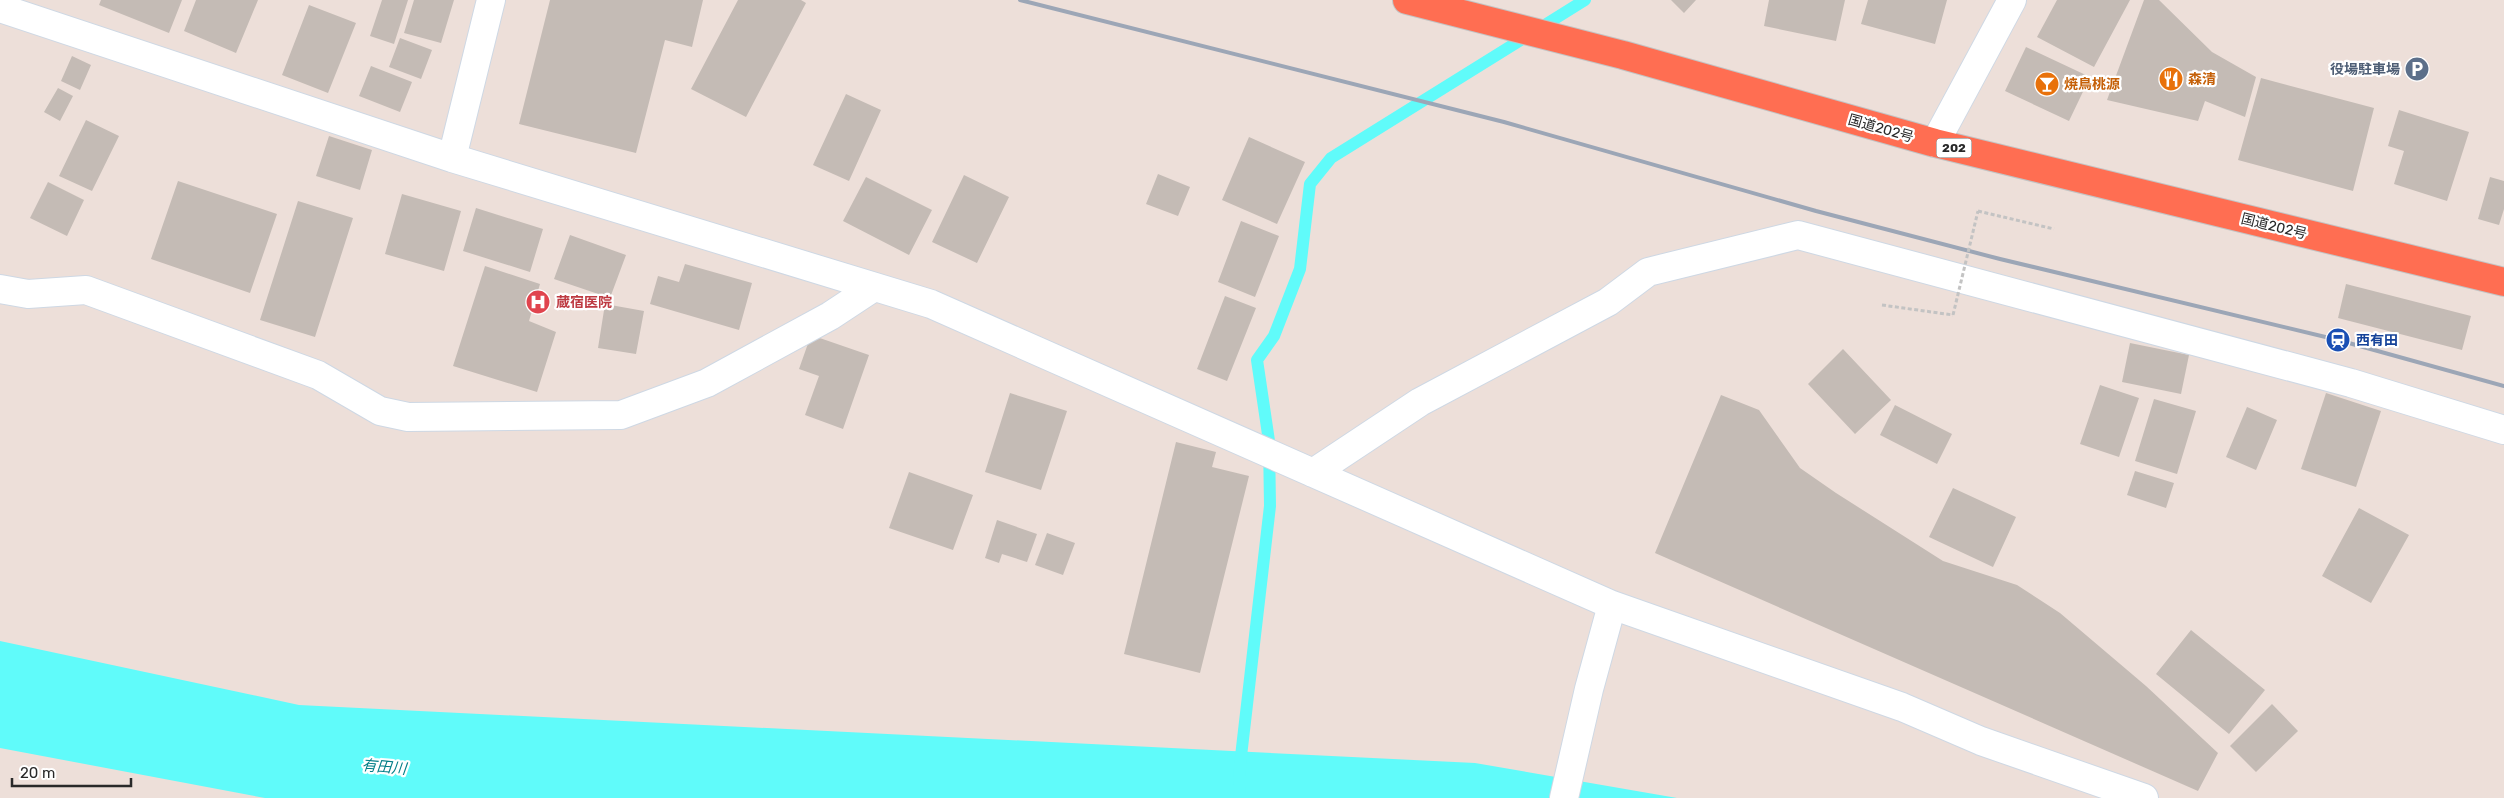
<svg xmlns="http://www.w3.org/2000/svg" width="2504" height="798" font-family="Rubik,'Noto Sans JP',sans-serif">
<style>
.water{fill:#60fbfa}
.lines{fill:none;stroke-linecap:round;stroke-linejoin:round}
.stream{stroke:#60fbfa;stroke-width:12}
.building{fill:#c4bbb5}
.minor-casing{stroke:#ced8e4;stroke-width:30}
.highway-casing{stroke:#c3c3c3;stroke-width:30}
.path{stroke:#c3c3c3;stroke-width:3;stroke-dasharray:4 2.5;stroke-linecap:butt}
.minor{stroke:#fff;stroke-width:28}
.highway{stroke:#ff6e52;stroke-width:28}
.rail{stroke:#9ca6b6;stroke-width:4}
.path-bridge{stroke:#c3c3c3;stroke-width:3;stroke-dasharray:4 2.5;stroke-linecap:butt}
.labels{text-anchor:middle;stroke-width:4.5;stroke-linejoin:round;paint-order:stroke}
.shield{fill:#fff;stroke:#696969;stroke-width:1}
.shield-label{font-size:12px;font-weight:bold;fill:#292929}
.service-label{font-size:14px;font-weight:bold;fill:#4e5e75;stroke:#fff;text-anchor:end}
.food-label{font-size:14px;font-weight:bold;fill:#c56008;stroke:#fff;text-anchor:start}
.street-label{font-size:14px;fill:#292929;stroke:#fff}
.health-label{font-size:14px;font-weight:bold;fill:#be3a42;stroke:#fff;text-anchor:start}
.transit-label{font-size:14px;font-weight:bold;fill:#164399;stroke:#fff;text-anchor:start}
.water-label{font-size:15px;font-style:italic;fill:#037f88;stroke:#fff}
</style>
<rect width="100%" height="100%" fill="#eddfd9"/>
<path class="water" d="M0,641L299,705L1475,763L1677,798H265L0,748Z"/>
<g class="lines">
<path class="stream" d="M1239,798L1240,765L1270,506L1269,441L1257,360L1274,336L1300,269L1310,184L1331,158L1585,0"/>
</g>
<path class="building" d="M101,0H182L169,33L99,5Z
M196,0H258L236,53L184,31Z
M382,0H408L394,44L370,36Z
M414,0H454L441,43L404,33Z
M550,0H703L692,47L665,40L636,153L519,124Z
M738,0H801L806,3L746,117L691,89Z
M1671,0H1696L1684,13Z
M1769,0H1845L1836,41L1764,26Z
M1868,0H1947L1935,44L1861,24Z
M2057,0H2130L2094,67L2037,37Z
M2144,0H2159L2212,52L2256,77L2245,117L2205,101L2198,121L2107,100Z
M309,5L356,23L328,93L282,75Z
M400,38L432,50L421,79L389,67Z
M2026,47L2090,77L2069,121L2005,91Z
M72,56L91,65L80,90L61,81Z
M371,66L412,82L400,112L359,96Z
M2261,78L2374,108L2353,191L2238,160Z
M58,88L73,96L60,121L44,112Z
M846,94L881,110L849,181L813,165Z
M2399,110L2469,132L2447,201L2394,184L2404,151L2388,146Z
M86,120L119,136L92,191L59,176Z
M329,136L372,150L360,190L316,176Z
M1249,137L1305,162L1277,224L1222,200Z
M1158,174L1190,187L1178,216L1146,204Z
M964,175L1009,197L977,263L932,242Z
M866,177L932,210L909,255L843,221Z
M2490,177L2504,181V209L2499,225L2478,219Z
M178,181L277,214L250,293L151,259Z
M48,182L84,200L67,236L30,218Z
M402,194L461,211L444,271L385,254Z
M298,201L353,218L315,337L260,320Z
M476,208L543,229L530,272L463,251Z
M1241,221L1279,236L1255,297L1218,282Z
M570,235L626,255L610,298L554,279Z
M685,264L752,283L739,330L650,304L658,276L679,282Z
M485,266L540,284L529,321L556,332L537,392L453,366Z
M2346,284L2471,316L2462,350L2338,318Z
M1225,296L1256,308L1227,381L1197,369Z
M605,304L644,311L636,354L598,348Z
M811,335L869,355L843,429L805,415L819,376L799,369Z
M2130,343L2189,355L2181,394L2122,382Z
M1843,349L1891,400L1855,434L1808,384Z
M2100,385L2139,398L2119,457L2080,444Z
M1010,393L1067,411L1041,490L985,472Z
M2326,393L2381,411L2356,487L2301,469Z
M1721,395L1759,410L1800,468L1836,493L1943,561L2017,585L2060,613L2146,686L2218,753L2198,791L1655,553Z
M2154,399L2196,411L2177,474L2135,461Z
M1895,405L1952,434L1937,464L1880,435Z
M2247,407L2277,420L2256,470L2226,457Z
M1176,442L1216,452L1212,467L1249,476L1200,673L1124,654Z
M2135,471L2174,483L2166,508L2127,495Z
M909,472L973,495L953,550L889,528Z
M1953,488L2016,517L1993,567L1929,537Z
M2359,508L2409,535L2371,603L2322,576Z
M997,520L1037,534L1027,562L1002,554L999,563L985,558Z
M1047,533L1075,543L1063,575L1035,565Z
M2191,630L2265,690L2229,734L2156,674Z
M2272,704L2298,731L2256,772L2230,746Z"/>
<g class="lines">
<defs>
<path id="minor" d="M0,8L452,158L931,304L1612,605L1902,707L1981,741L2144,798
M1935,143L2012,0
M452,158L491,0
M0,289L28,294L86,290L318,375L380,411L408,417L621,415L707,383L830,316L874,287
M1313,473L1420,402L1608,302L1648,272L1798,235L2351,383L2504,430
M1564,798L1589,689L1612,605"/>
<path id="highway" d="M1407,0L1623,55L1935,143L2504,282"/>
</defs>
<use href="#minor" class="minor-casing"/>
<use href="#highway" class="highway-casing"/>
<path class="path" d="M1978,211L2054,229
M1882,305L1953,315"/>
<use href="#minor" class="minor"/>
<use href="#highway" class="highway"/>
<path class="rail" d="M1020,0L1504,122L1816,211L2000,259L2338,340L2504,386"/>
<path class="path-bridge" d="M1953,315L1978,211"/>
</g>
<defs>
<symbol id="parking-disc" viewBox="-11 -11 22 22"><circle r="9.5" fill="#5c6f8a" stroke="#fff"/><path d="M-3.5-5.5H1a3.5 3.5 0 0 1 0 7H-1V5.5H-3.5ZM-1-3.4V-.6H.8a1.4 1.4 0 0 0 0-2.8Z" fill="#fff"/></symbol>
<symbol id="restaurant-disc" viewBox="-11 -11 22 22"><circle r="9.5" fill="#e8710a" stroke="#fff"/><path d="M-5-6h1v4h1v-4h1v4h1v-4h1v5L-1.5 .5V6h-2V.5L-5-1ZM5-6V6H3V1.5H1.5Q1.5-4 5-6Z" fill="#fff"/></symbol>
<symbol id="bar-disc" viewBox="-11 -11 22 22"><circle r="9.5" fill="#e8710a" stroke="#fff"/><path d="M-6-5H6L.8 .8V4.5H3.5V6h-7V4.5H-.8V.8Z" fill="#fff"/></symbol>
<symbol id="hospital-disc" viewBox="-11 -11 22 22"><circle r="9.5" fill="#e0444e" stroke="#fff"/><path d="M-5-5h3v3.5h4V-5h3V5h-3V1.5h-4V5h-3Z" fill="#fff"/></symbol>
<symbol id="station-disc" viewBox="-11 -11 22 22"><circle r="9.5" fill="#1a4fb4" stroke="#fff"/><path d="M-3-6H3Q5-6 5-4V2Q5 4 3 4L4.5 6H3L1.5 4h-3L-3 6H-4.5L-3 4Q-5 4-5 2V-4Q-5-6-3-6ZM-3.5-4v3h7v-3ZM-3.5 1v1.5H-2V1ZM2 1v1.5H3.5V1Z" fill="#fff"/></symbol>
</defs>
<g fill-rule="evenodd">
<use href="#parking-disc" x="2403" y="55" width="28" height="28"/>
<use href="#restaurant-disc" x="2157" y="65" width="28" height="28"/>
<use href="#bar-disc" x="2033" y="70" width="28" height="28"/>
<use href="#hospital-disc" x="524" y="288" width="28" height="28"/>
<use href="#station-disc" x="2324" y="326" width="28" height="28"/>
</g>
<g class="labels">
<rect class="shield" x="1936.5" y="138.5" width="35" height="19" rx="4"/>
<g class="shield-label">
<text x="1954" y="152">202</text>
</g>
<g class="service-label">
<text x="2400" y="74">役場駐車場</text>
</g>
<g class="food-label">
<text x="2188" y="84">森清</text>
<text x="2064" y="89">焼鳥桃源</text>
</g>
<g class="street-label">
<text transform="translate(1881 128) rotate(16)" y="5">国道202号</text>
<text transform="translate(2274 226) rotate(14)" y="5">国道202号</text>
</g>
<g class="health-label">
<text x="556" y="307">蔵宿医院</text>
</g>
<g class="transit-label">
<text x="2356" y="345">西有田</text>
</g>
<g class="water-label">
<text transform="translate(384 767) rotate(5)" y="5">有田川</text>
</g>
</g>
<path d="M12 778v8h119v-8" fill="none" stroke="#292929" stroke-width="2.5"/>
<text x="20" y="778" font-size="15" fill="#292929" stroke="#ffffff" stroke-width="4" paint-order="stroke">20 m</text>
</svg>
